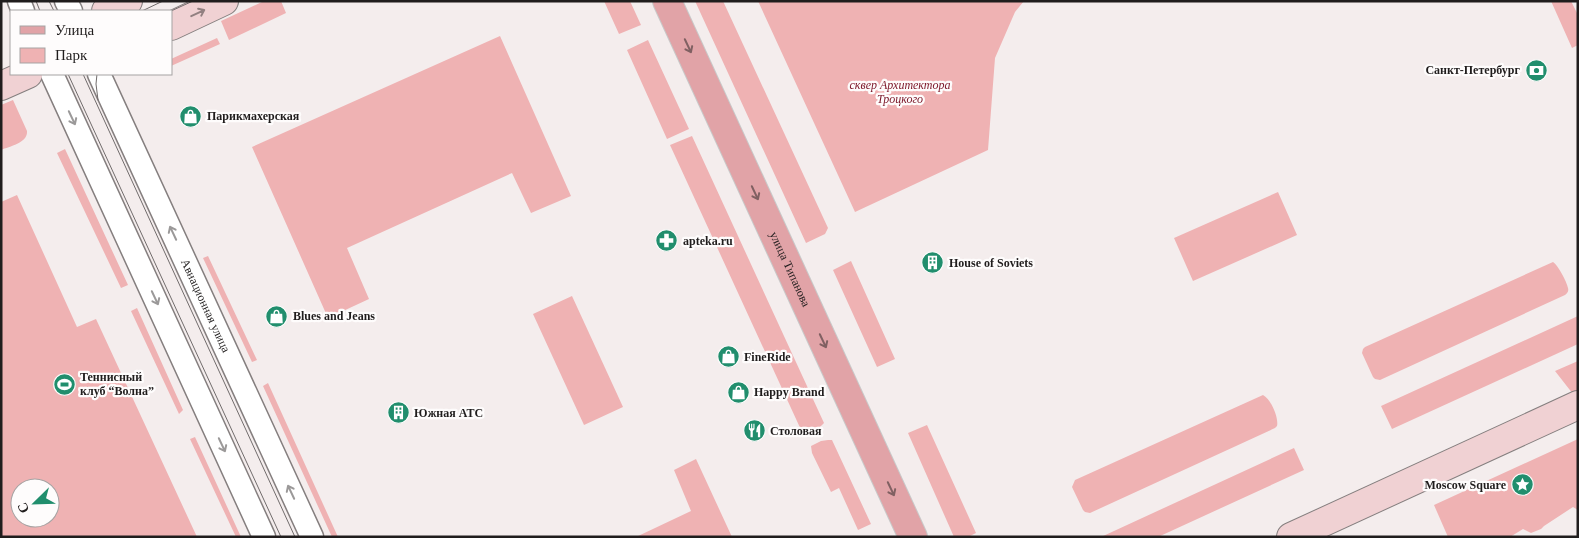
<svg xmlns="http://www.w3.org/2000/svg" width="1579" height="538" font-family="'Times New Roman',serif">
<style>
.green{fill:#efb2b3;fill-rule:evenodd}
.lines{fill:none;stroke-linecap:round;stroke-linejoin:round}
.street-casing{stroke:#857f7f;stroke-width:25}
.secondary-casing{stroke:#857f7f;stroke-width:30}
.primary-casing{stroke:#c9c9c9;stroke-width:30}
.street{stroke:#fff;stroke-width:22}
.secondary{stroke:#f0d1d3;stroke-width:28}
.primary{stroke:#e1a3a7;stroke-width:28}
.tram{stroke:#716c6c;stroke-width:1}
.oneway{stroke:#928081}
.oneway2{stroke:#806062}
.oneway3{stroke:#9b9999}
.labels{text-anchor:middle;stroke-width:4.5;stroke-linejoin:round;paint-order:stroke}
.poi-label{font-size:12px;font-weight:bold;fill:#201d1d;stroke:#fefcfc;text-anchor:start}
.park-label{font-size:12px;font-style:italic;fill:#7b1527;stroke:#fefcfc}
.street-label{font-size:12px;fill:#201d1d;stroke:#fefcfc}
</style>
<rect width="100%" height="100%" fill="#f4eded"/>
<path class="green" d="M264,1H281L286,13L229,40L221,21Z
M604,1H630L641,25L619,34Z
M695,1H723L828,228L825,234L806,243Z
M758,1H1024L1015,12L995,58L988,150L855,212Z
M1551,1H1571L1578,15V45L1572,48Z
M500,36L571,196L531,213L512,173L347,248L369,299L328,318L252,147Z
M217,38L220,44L171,66V59Z
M648,40L689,129L667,139L627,50Z
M13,100L27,131C28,143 10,146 1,150V105Z
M692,136L824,423C819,429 811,434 802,432L670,145Z
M65,149L128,285L121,288L57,153Z
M1278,192L1297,235L1193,281L1174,238Z
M17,195L77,327L96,319L197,537H1V202ZM20,488H50V518H20Z
M208,256L257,360L252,362L203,258Z
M851,261L895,359L877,367L833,270Z
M1553,262C1558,265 1567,282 1568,288C1569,292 1567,293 1565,295L1380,380L1375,379L1373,377L1362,353L1363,349L1365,347Z
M572,296L623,407L584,425L533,314Z
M137,308L183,410L179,414L131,311Z
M1578,316V344L1392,429L1381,406Z
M1578,361V392L1573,394L1555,371Z
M268,383L338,537H332L263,386Z
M1263,395C1271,399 1279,418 1277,426L1275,428L1090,513L1085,512L1083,510L1072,487L1075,480Z
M927,425L976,533L968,537H954L908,433Z
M195,437L241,537H236L190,439Z
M1578,439V510L1573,507L1544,526L1541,529L1531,533L1523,529L1510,537H1448L1434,505Z
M828,440H832L871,524L858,530L839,488L831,492L812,453L811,446L821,441Z
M1294,448L1304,470L1158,537H1101Z
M696,459L732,537H636L691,511L674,470Z"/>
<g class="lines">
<defs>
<g id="street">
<path d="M19,1L23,11"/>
<path d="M66,1L71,11"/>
<path d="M52,74L264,537"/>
<path id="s1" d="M99,74L312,537"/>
</g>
<path id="secondary" d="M106,11L128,1
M171,26L224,1
M1,86L28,74
M1291,537L1578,405"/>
<g id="primary">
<path id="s2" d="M667,1L913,537"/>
</g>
</defs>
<use href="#street" class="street-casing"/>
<use href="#secondary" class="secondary-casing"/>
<use href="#primary" class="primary-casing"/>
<use href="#street" class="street"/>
<use href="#secondary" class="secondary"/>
<use href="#primary" class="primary"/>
<path class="tram" d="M36,1L40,11
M49,1L54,11
M142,11L163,1
M171,11L193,1
M68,74L281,537
M83,74L295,537
M97,74L96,84L98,100"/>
</g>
<defs><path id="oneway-shaft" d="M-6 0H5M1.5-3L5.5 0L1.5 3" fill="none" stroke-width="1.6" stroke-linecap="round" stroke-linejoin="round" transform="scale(1.25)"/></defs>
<use class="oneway" href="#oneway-shaft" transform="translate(198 13) rotate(-25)"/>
<g class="oneway2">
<use href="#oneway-shaft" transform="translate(688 46) rotate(65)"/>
<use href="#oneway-shaft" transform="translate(755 193) rotate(65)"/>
<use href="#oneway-shaft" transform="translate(823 341) rotate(65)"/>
<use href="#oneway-shaft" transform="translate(891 489) rotate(65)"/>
</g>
<g class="oneway3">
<use href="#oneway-shaft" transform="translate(72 118) rotate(65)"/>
<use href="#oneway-shaft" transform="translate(173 233) rotate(-115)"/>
<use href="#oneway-shaft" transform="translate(155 298) rotate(65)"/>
<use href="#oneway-shaft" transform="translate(222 445) rotate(65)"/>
<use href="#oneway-shaft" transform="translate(291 492) rotate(-115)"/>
</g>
<defs>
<symbol id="bank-disc" viewBox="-11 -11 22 22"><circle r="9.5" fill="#218e6d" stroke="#fefcfc"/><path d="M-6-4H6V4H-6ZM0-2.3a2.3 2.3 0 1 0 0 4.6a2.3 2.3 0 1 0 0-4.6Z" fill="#fff"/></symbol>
<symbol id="shop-disc" viewBox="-11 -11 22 22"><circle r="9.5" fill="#218e6d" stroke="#fefcfc"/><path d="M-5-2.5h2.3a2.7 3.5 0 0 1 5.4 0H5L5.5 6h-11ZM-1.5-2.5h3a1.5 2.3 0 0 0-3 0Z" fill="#fff"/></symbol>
<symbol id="pharmacy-disc" viewBox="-11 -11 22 22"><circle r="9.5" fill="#218e6d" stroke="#fefcfc"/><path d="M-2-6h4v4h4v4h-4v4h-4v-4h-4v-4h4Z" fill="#fff"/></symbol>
<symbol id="building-disc" viewBox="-11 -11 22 22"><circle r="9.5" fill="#218e6d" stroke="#fefcfc"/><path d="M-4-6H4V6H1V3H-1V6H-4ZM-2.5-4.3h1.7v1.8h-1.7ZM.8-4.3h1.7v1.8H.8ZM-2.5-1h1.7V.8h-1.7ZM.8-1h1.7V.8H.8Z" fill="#fff"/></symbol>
<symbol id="stadium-disc" viewBox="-11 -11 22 22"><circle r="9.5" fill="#218e6d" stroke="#fefcfc"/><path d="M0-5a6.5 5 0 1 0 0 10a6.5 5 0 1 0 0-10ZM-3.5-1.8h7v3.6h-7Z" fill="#fff"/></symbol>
<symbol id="restaurant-disc" viewBox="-11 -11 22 22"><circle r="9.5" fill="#218e6d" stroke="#fefcfc"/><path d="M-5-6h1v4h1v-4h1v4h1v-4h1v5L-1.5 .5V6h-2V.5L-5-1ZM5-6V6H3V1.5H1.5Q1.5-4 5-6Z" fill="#fff"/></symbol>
<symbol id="sight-disc" viewBox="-11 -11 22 22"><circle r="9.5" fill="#218e6d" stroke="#fefcfc"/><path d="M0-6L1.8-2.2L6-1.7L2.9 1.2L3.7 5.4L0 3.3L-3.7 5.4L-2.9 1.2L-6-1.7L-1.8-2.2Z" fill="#fff"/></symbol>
</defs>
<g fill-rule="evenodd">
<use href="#bank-disc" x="1524" y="58" width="25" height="25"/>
<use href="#shop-disc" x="178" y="104" width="25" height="25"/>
<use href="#pharmacy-disc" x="654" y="228" width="25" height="25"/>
<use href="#building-disc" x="920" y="250" width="25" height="25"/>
<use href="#shop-disc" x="264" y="304" width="25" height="25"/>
<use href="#shop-disc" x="716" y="344" width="25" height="25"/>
<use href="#stadium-disc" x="52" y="372" width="25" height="25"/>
<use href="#shop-disc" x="726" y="380" width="25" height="25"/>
<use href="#building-disc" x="386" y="400" width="25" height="25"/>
<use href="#restaurant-disc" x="742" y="418" width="25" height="25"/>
<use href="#sight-disc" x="1510" y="472" width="25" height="25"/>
</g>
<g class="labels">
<g class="poi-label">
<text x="1520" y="74" text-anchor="end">Санкт-Петербург</text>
<text x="207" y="120">Парикмахерская</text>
<text x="683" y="245">apteka.ru</text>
<text x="949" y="267">House of Soviets</text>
<text x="293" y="320">Blues and Jeans</text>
<text x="744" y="361">FineRide</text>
<text x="80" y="381">Теннисный<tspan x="80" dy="14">клуб “Волна”</tspan></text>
<text x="754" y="396">Happy Brand</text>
<text x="414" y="417">Южная АТС</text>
<text x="770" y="435">Столовая</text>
<text x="1506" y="489" text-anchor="end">Moscow Square</text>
</g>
<g class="park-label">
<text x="900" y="89">сквер Архитектора<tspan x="900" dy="14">Троцкого</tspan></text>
</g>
<g class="street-label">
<text dy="4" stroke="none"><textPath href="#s2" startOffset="295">улица Типанова</textPath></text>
<text dy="4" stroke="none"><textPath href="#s1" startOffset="255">Авиационная улица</textPath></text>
</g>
</g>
<rect width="1579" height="538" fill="none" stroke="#201d1d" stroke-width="5"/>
<rect x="10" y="10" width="162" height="65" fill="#fefcfc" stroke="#a5a3a3"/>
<rect x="20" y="26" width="25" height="8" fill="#e1a3a7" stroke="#a5a3a3"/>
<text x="55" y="35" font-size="15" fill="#201d1d">Улица</text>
<rect x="20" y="48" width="25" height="15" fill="#efb2b3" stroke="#a5a3a3"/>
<text x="55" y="60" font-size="15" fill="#201d1d">Парк</text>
<g transform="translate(35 503) rotate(247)"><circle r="24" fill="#fefcfc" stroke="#a5a3a3"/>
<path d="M0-4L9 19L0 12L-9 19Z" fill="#218e6d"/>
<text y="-8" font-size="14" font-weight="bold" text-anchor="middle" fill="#201d1d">С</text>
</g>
</svg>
